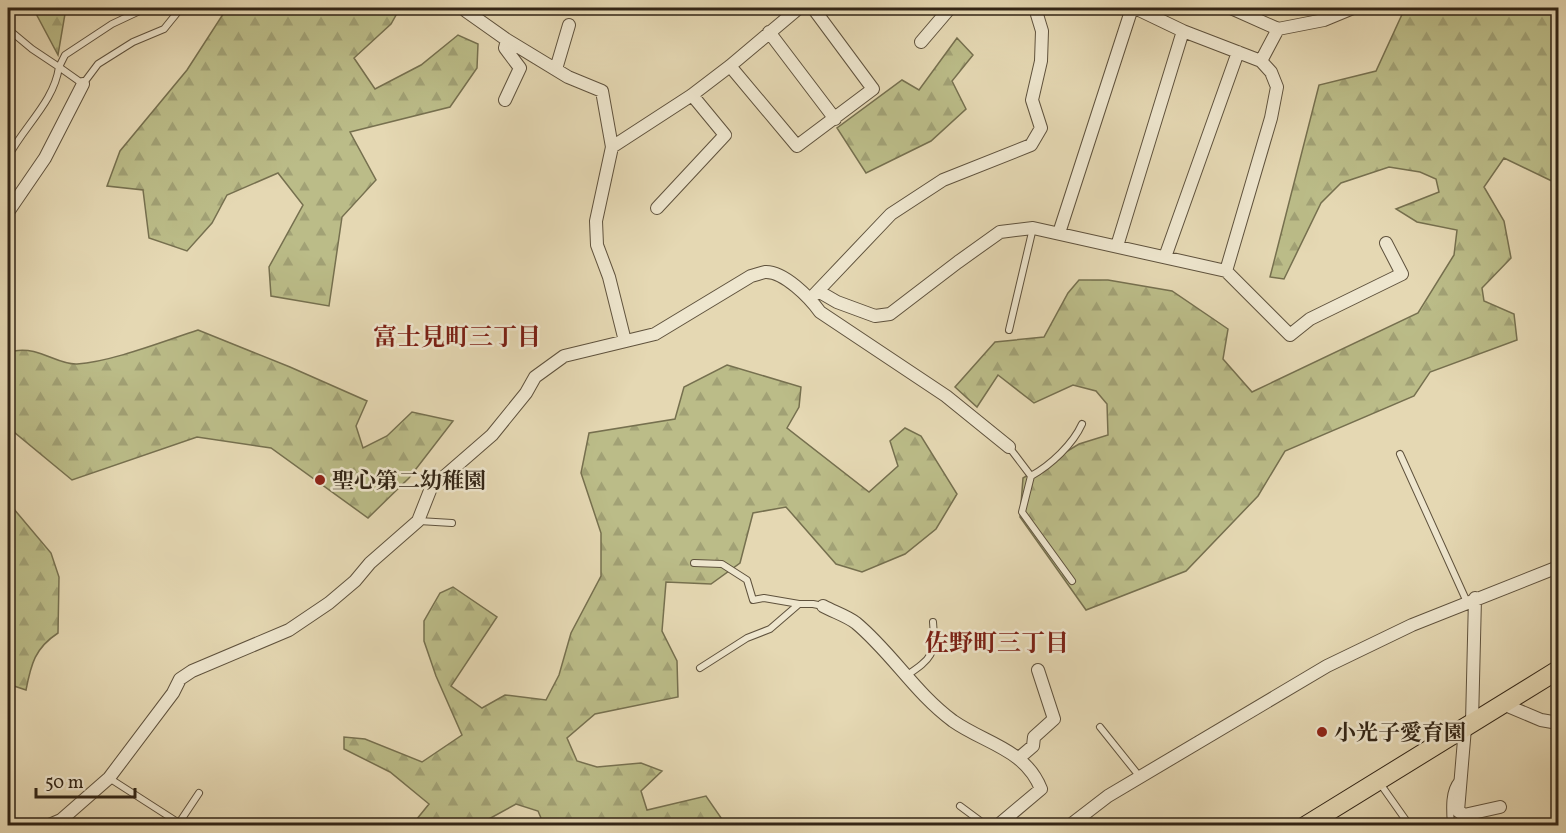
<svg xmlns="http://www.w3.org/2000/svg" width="1566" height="833" font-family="Vollkorn,'Noto Serif JP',serif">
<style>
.forest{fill:url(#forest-firs);stroke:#76704f;stroke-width:1.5}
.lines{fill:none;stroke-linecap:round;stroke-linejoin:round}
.service-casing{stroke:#5f523d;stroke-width:8}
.minor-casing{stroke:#5f523d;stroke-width:14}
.primary-casing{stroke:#322516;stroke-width:20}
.service{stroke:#eee6ce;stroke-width:6}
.minor{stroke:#eee6ce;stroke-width:12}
.primary{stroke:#e5d8b3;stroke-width:18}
.poi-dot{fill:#8f2418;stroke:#eee6ce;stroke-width:2}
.labels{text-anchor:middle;stroke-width:5;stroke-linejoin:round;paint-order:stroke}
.poi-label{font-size:22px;font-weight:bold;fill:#322516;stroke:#eee6ce;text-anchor:start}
.neighbourhood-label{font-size:24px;font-weight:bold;fill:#7a1f14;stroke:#eee6ce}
</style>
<defs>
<pattern id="forest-firs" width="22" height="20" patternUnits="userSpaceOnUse" patternTransform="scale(1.5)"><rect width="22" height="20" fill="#bbbc88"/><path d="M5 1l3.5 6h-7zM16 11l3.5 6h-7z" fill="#a1a175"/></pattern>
</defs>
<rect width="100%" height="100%" fill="#e5d8b3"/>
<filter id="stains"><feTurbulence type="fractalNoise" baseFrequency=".00333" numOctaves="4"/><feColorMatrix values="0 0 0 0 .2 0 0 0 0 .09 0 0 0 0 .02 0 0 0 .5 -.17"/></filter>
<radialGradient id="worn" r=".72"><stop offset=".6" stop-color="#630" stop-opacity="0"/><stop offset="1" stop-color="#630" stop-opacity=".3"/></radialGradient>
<path class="forest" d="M33,8H66L58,55Z
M227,8H400L391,24L354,58L375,89L421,65L458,35L478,44L477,68L450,107L350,132L376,180L342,217L329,306L271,296L269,267L303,205L278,173L227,195L212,223L187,251L149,238L143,190L107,186L120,151L187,70Z
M1405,8H1558V184L1504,158L1484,187L1504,221L1511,258L1482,288L1484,301L1514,314L1517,340L1430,372L1414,396L1285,451L1258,496L1186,571L1086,610L1020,517L1023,478L1079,444L1108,435L1107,404L1096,391L1073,385L1034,403L998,375L977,407L955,387L995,342L1044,337L1068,293L1079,280H1108L1172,291L1228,329L1223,359L1252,392L1418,313L1454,255L1457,230L1417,222L1396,209L1439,192L1436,179L1420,172L1389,167L1341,183L1321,203L1284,279L1270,277L1319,85L1376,71Z
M957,38L973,55L952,81L966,109L931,141L866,173L837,128L902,80L919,90Z
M198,330L290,367L367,401L356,426L363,448L387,436L412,412L453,421L409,478L368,518L271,448L197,437L72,480L14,432L8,396V383L14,351C39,346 57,365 77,364C111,362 164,341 198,330Z
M727,365L801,387L799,407L787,428L869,492L898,466L890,441L905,428L921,436L957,494L936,529L905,554L862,572L836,564L786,507L753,513L740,563L711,584L666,582L662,631L677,661L678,697L595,714L567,738L577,761L597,767L641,763L662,771L641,791L647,810L706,796L726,825H544L538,811L516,804L487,820V825H412L429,804L390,772L344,749V737L365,739L422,762L462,735L436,676L424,641V621L440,593L453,587L497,617L451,686L482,708L505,695L546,700L559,675L571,633L601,576V533L581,473L589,433L675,419L684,387Z
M8,502L51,553L59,577L58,633C35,648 31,664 26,690L11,685L8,682Z"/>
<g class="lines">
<defs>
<path id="service" d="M146,8L112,24L65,55L59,67L83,84L98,64L133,42L164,29L181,8
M8,29L32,49L59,67C54,102 24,126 8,157
M1009,330L1033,228
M1009,447L1031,476L1022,512L1072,581
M1400,454L1467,602
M1031,476C1051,465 1073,444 1082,424
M419,521L452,523
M694,563L722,564L747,580L753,600L764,598L799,604
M700,668L747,638L770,629L799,604H813L823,606
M906,676C932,658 936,655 933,622
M1100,727L1140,777
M109,778L179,823L199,793
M1379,782L1410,826
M960,806L987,826
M1451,826C1450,811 1448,791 1458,780"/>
<path id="minor" d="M1135,8L1183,31L1261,61L1271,72L1277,87L1271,118L1226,271
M1231,8L1278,29
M466,11L507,40L568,77L602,91L612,147
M769,32L835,119
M921,42L950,8
M1261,61L1278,29L1324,20L1353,8
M730,66L797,146L873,89L813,8
M556,69L569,25
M505,100L520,68L505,48L507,40
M657,208L725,135L692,95
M8,212L45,158L83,84
M1059,233L1132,8
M1117,246L1183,31
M1165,257L1238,52
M818,291L837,302L875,316L890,314L958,262L1000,232L1033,228L1226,271L1290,335L1310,319L1402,274L1386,243
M814,295L891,214L943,180L1031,145L1041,128L1032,100L1041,61L1042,31L1035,8
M625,341L609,277L597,245L596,221L612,147L692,95L730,66L799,8
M823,606C834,612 847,616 856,623C892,653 915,693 953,721C986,744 1025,749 1041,789L997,826
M1503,704L1541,720L1558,723
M1472,722L1475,598
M1465,728L1458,811L1464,815L1500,807
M1019,758L1033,746L1034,737L1054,719L1038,670
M47,826L61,820L109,778L173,693L180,679L192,671L289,630L329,603L355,581L370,563L418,521L431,488L492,435L526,393L535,377L564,356L655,334L751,276C755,275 761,273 765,272C784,271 810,298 820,312L946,396L1009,447
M1069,826L1108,796L1327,666L1412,625L1558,567"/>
<path id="primary" d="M1305,826L1558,670"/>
</defs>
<use href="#service" class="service-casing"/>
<use href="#minor" class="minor-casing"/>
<use href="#primary" class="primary-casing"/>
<use href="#service" class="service"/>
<use href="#minor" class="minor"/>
<use href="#primary" class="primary"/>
</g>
<g class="poi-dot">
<circle cx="320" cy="480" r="6"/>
<circle cx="1322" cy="732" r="6"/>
</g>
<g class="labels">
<g class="poi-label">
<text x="332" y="488">聖心第二幼稚園</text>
<text x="1334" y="740">小光子愛育園</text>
</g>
<g class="neighbourhood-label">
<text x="457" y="345">富士見町三丁目</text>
<text x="997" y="651">佐野町三丁目</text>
</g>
</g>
<rect width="1566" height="833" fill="none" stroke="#e5d8b3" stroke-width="30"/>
<rect x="9" y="9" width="1548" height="815" fill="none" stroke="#322516" stroke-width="3"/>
<rect x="15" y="15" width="1536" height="803" fill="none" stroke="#322516" stroke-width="1.5"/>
<path d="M36 788v9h99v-9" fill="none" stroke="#322516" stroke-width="3"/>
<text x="45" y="788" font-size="18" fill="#322516" stroke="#eee6ce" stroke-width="4.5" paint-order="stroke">50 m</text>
<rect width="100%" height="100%" filter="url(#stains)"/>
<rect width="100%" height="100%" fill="url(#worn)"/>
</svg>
